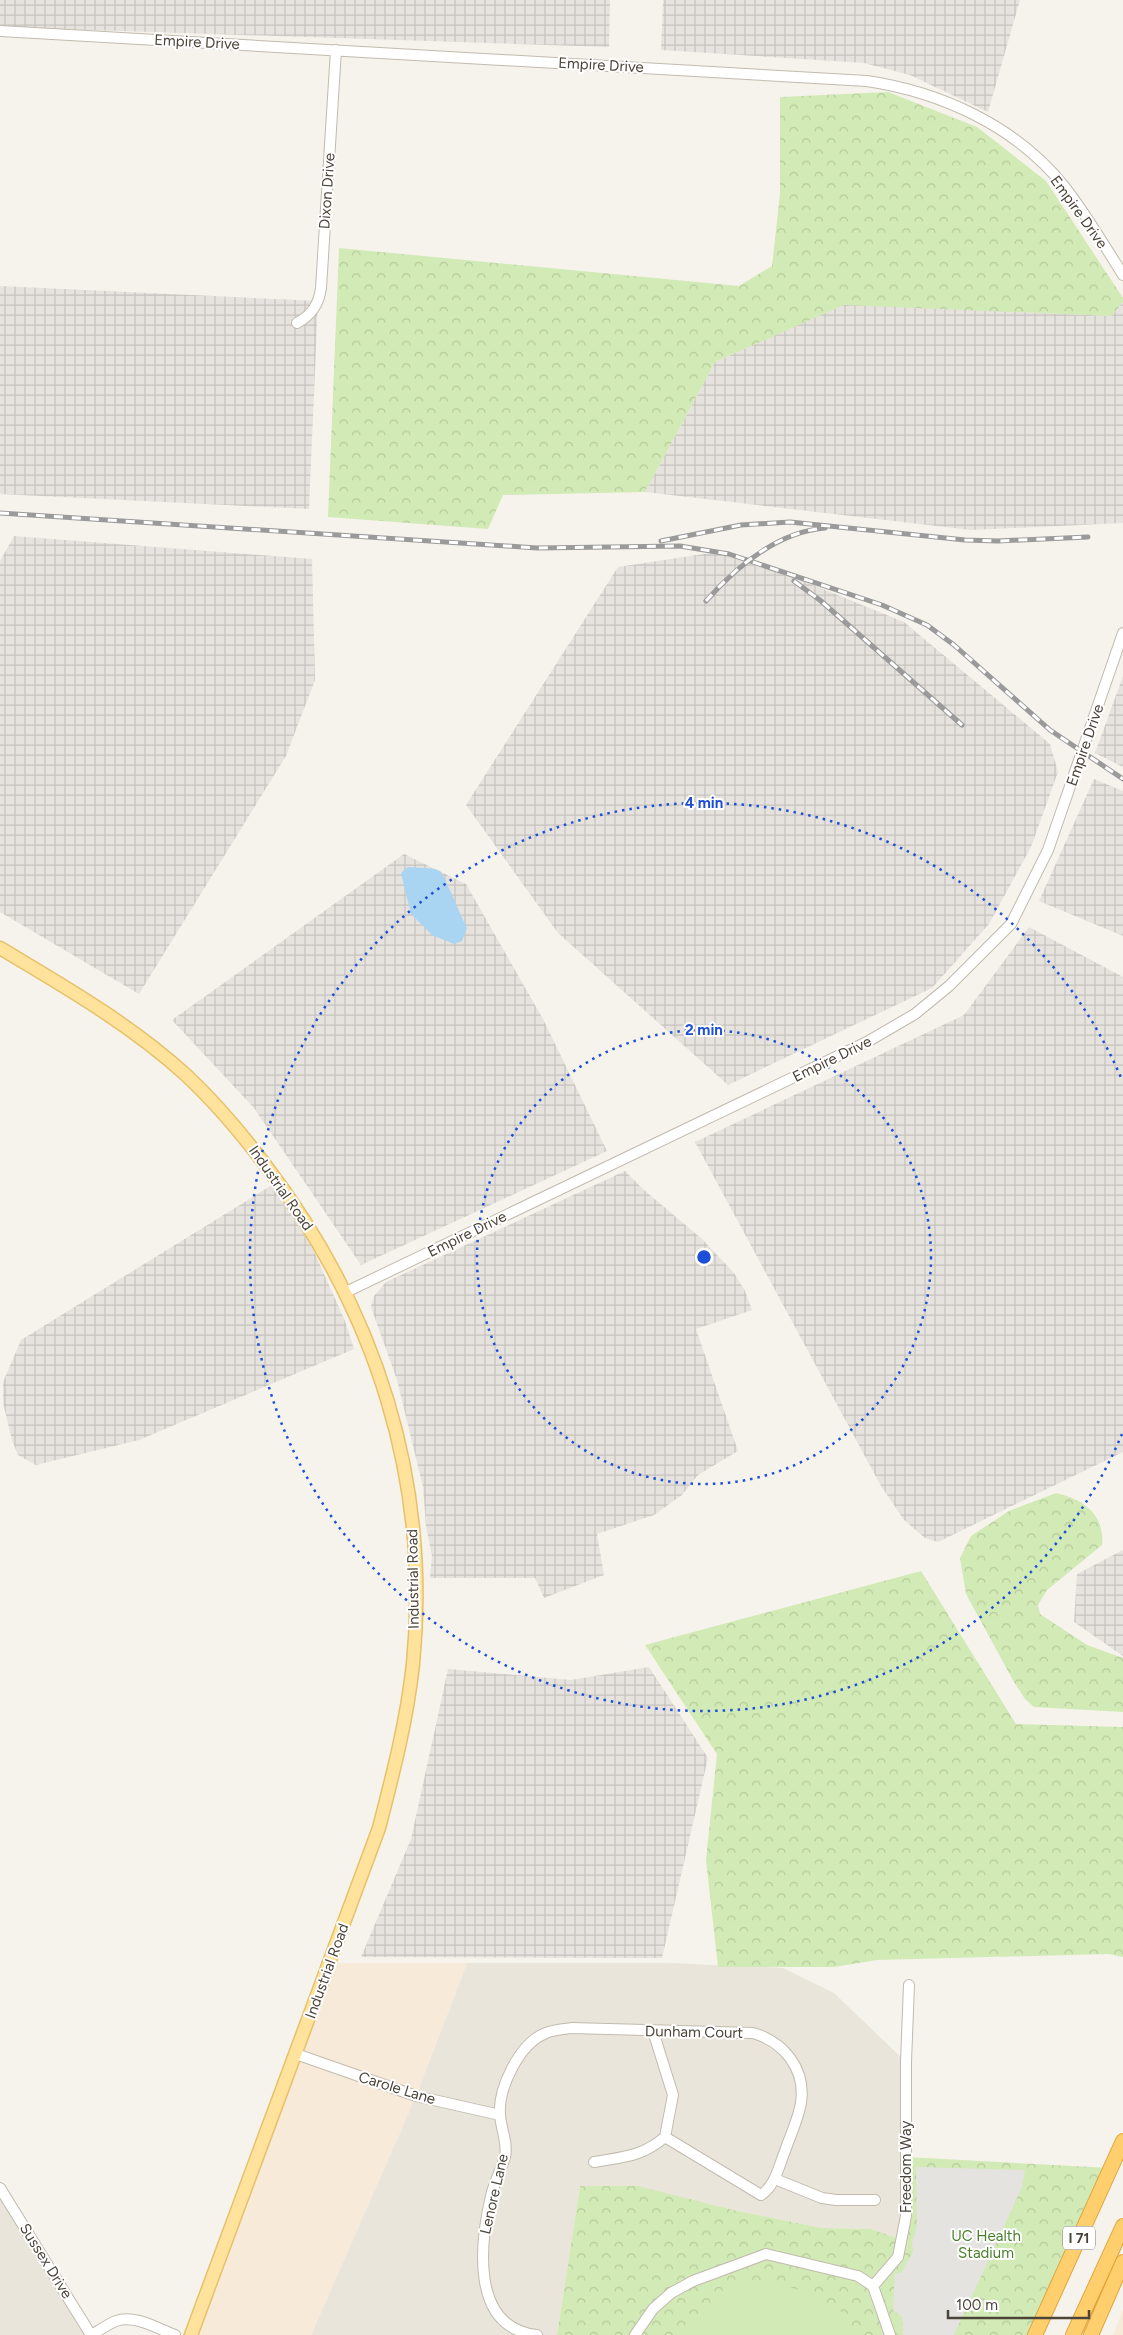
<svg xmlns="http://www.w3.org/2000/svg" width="1123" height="2335" font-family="Figtree,sans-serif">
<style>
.residential{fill:#eae5da}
.commercial{fill:#f7ead8}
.industrial{fill:url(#industrial-grid)}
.forest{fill:url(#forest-crowns)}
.garden{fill:#d2eab5}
.parking{fill:#e5e3e0}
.water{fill:#a9d4f2}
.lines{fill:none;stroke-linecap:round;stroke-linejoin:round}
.minor-casing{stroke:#c2bbae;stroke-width:12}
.major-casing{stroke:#e6c16a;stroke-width:15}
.highway-casing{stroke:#e0a43c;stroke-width:16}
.minor{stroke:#fff;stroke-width:10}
.major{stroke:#ffe39c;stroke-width:12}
.highway{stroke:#ffcf6e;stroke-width:14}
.rail-casing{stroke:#9a9a9a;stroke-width:5}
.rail{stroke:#fff;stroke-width:3;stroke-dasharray:9;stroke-linecap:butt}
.ring{fill:none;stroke:#1d4ed8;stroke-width:2.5;stroke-dasharray:2.5 5}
.labels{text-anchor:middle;stroke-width:4;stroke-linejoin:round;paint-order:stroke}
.shield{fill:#fff;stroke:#817c74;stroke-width:1}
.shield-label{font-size:14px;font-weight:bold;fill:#4b4439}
.street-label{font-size:15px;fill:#4b4439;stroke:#fff}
.park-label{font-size:15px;fill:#4a7f2a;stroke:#fff}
.centre{fill:#1d4ed8;stroke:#fff;stroke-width:2.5}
.ring-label{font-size:15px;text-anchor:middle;font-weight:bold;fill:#1d4ed8;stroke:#fff;stroke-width:4;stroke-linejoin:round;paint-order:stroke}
</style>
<defs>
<pattern id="industrial-grid" width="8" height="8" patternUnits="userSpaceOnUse" patternTransform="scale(1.25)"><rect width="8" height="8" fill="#e6e2dd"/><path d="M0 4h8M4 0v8" fill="none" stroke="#c7c3be"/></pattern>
<pattern id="forest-crowns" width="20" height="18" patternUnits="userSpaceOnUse" patternTransform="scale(1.25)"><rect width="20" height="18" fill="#d2eab5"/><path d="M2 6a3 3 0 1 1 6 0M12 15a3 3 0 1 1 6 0" fill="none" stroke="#b6ca9c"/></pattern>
</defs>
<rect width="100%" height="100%" fill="#f6f3ec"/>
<path class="residential" d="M467,1963H669L783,1968L834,1993L906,2062L903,2240L871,2229L822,2228L733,2210L580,2186L557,2335H311L416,2096Z
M0,2190L91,2335H0Z"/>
<path class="commercial" d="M330,1963H467L416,2096L311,2335H191Z
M1123,2310V2335H1113Z"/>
<path class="industrial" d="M0,0H610L609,47L29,28L0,26Z
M663,0H1020L988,112L910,75L864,63L661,50Z
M0,286L318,301L309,509L0,494Z
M1123,302V523L971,530L645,492L715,362L844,304L1111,316Z
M14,536L312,559L315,680L286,756L139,994L0,912V561Z
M717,552L813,585L904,622L1050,744L1058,772L1031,847L989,924L932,988L728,1085L558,933L466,805L618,567Z
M1123,676V767L1095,753Z
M1094,779L1123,791V936L1039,901Z
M404,854L466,884L543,1019L607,1151L361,1265L254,1108L172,1020Z
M1029,927L1123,977V1452L938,1542L925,1538L904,1520L881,1486L695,1142L964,1015Z
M625,1171L644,1190L702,1239L734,1273L745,1291L752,1310L696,1329L738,1451L698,1475L682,1495L654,1515L597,1534L604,1575L544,1598L535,1578H430L432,1556L426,1526L423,1487L397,1380L372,1310L371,1306L374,1296L386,1282Z
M272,1185L312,1247L345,1321L354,1349L139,1440L36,1465L18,1455L12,1440L3,1403V1382L21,1340Z
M1123,1550V1656L1074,1622L1077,1574Z
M649,1667L708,1758L662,1958L361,1957L411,1839L448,1669L571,1680Z"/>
<path class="forest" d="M888,92L977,127L1046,181L1123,298V302L1111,316L844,305L715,362L645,492L503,495L488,529L328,517L339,248L739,286L772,266L780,194V97Z
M1056,1493C1083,1499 1105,1514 1102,1545L1047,1590L1038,1605L1040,1614L1087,1645L1123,1658V1712L1034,1707L1025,1699L1014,1682L966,1594L960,1558L971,1536L1009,1511Z
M921,1571L1016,1724L1123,1727V1957L1109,1954L877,1960L834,1967H718L706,1860L717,1754L645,1645Z
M906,2157L1111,2168L1035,2335H557L580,2186H638L733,2210L822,2228L871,2229L903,2240Z"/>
<path class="garden" d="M749,2279L804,2291L839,2309L858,2335H676L722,2304L717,2293Z"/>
<path class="parking" d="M916,2167L1025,2170L1022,2187L954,2335H903L902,2317L893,2310L895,2273H901L913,2252L912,2241L917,2228Z"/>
<path class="water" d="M408,867C417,868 432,867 440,871C444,874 462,919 467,928L462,941L454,944L432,935L411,914L401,873Z"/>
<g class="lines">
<defs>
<path id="minor" d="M0,31L867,81C941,92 1016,126 1064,186C1086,214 1104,245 1123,275
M297,323C312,315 319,304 321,288L336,50
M346,1292L867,1042L915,1014L949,986L1011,924L1048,850L1123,633
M653,2031L673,2095L665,2137
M296,2054L416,2096L500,2115
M594,2162C622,2157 642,2157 665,2137
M775,2179L822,2198L836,2200H875
M0,2188L91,2335
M92,2335C100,2330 108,2324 116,2321C135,2314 158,2329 175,2335
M537,2335C470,2328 480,2243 491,2196C494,2183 501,2170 505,2157C508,2143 501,2129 500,2115C498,2089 519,2043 546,2033C553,2030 564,2029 572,2028L753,2033C784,2042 806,2069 801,2103C798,2120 790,2136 785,2151C779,2166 775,2186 761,2195L665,2137
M635,2335L653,2309L671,2293L693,2281L766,2254L858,2276L873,2286
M890,2335L873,2286L898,2257L906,2216V2062L909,1985"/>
<path id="major" d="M0,948C65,987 130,1024 186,1075C216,1103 242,1134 266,1166C376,1310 431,1482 413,1664C407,1720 393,1774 379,1828L191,2335"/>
<path id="highway" d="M1035,2335L1123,2141
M1073,2335L1123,2226
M1091,2335L1123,2262"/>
</defs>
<use href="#minor" class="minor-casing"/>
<use href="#major" class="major-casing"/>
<use href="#highway" class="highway-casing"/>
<use href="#minor" class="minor"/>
<use href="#major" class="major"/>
<use href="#highway" class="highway"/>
<defs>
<path id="rail" d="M0,513L537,548L680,546L729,554L882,605L927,625L954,645L1050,730L1123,779
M661,541L741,525L790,522L965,540L998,541L1088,537
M794,581L821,601L962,725
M706,601C737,566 777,532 825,528"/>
</defs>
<use href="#rail" class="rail-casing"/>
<use href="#rail" class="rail"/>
</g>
<g class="ring">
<circle cx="704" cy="1257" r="227"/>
<path d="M1122 1434A454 454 0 1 1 1122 1080"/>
</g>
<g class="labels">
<rect class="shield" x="1063" y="2226.5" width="32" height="23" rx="4"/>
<g class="shield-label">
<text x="1079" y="2243">I 71</text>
</g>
<g class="street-label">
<text transform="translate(197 42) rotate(3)" y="5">Empire Drive</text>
<text transform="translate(601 65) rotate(3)" y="5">Empire Drive</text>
<text transform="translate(327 191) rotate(-86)" y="5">Dixon Drive</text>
<text transform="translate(1079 212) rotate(54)" y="5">Empire Drive</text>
<text transform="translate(1085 745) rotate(-71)" y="5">Empire Drive</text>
<text transform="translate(832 1059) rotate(-26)" y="5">Empire Drive</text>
<text transform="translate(281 1188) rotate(55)" y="5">Industrial Road</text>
<text transform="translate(467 1234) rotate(-26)" y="5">Empire Drive</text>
<text transform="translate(413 1579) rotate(-91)" y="5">Industrial Road</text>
<text transform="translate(327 1971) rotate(-70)" y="5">Industrial Road</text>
<text transform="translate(694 2032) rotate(1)" y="5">Dunham Court</text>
<text transform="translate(397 2088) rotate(17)" y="5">Carole Lane</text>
<text transform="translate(906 2167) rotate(-90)" y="5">Freedom Way</text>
<text transform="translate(494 2194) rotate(-77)" y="5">Lenore Lane</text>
<text transform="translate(46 2261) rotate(58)" y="5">Sussex Drive</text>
</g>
<g class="park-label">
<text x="986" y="2241">UC Health<tspan x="986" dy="17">Stadium</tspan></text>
</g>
</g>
<circle cx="704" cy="1257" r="8" class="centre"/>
<g class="ring-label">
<text x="704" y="808">4 min</text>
<text x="704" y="1035">2 min</text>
</g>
<path d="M948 2310v8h141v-8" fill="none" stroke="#4b4439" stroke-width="2.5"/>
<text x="956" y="2310" font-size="15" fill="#4b4439" stroke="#ffffff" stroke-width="4" paint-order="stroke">100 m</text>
</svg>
